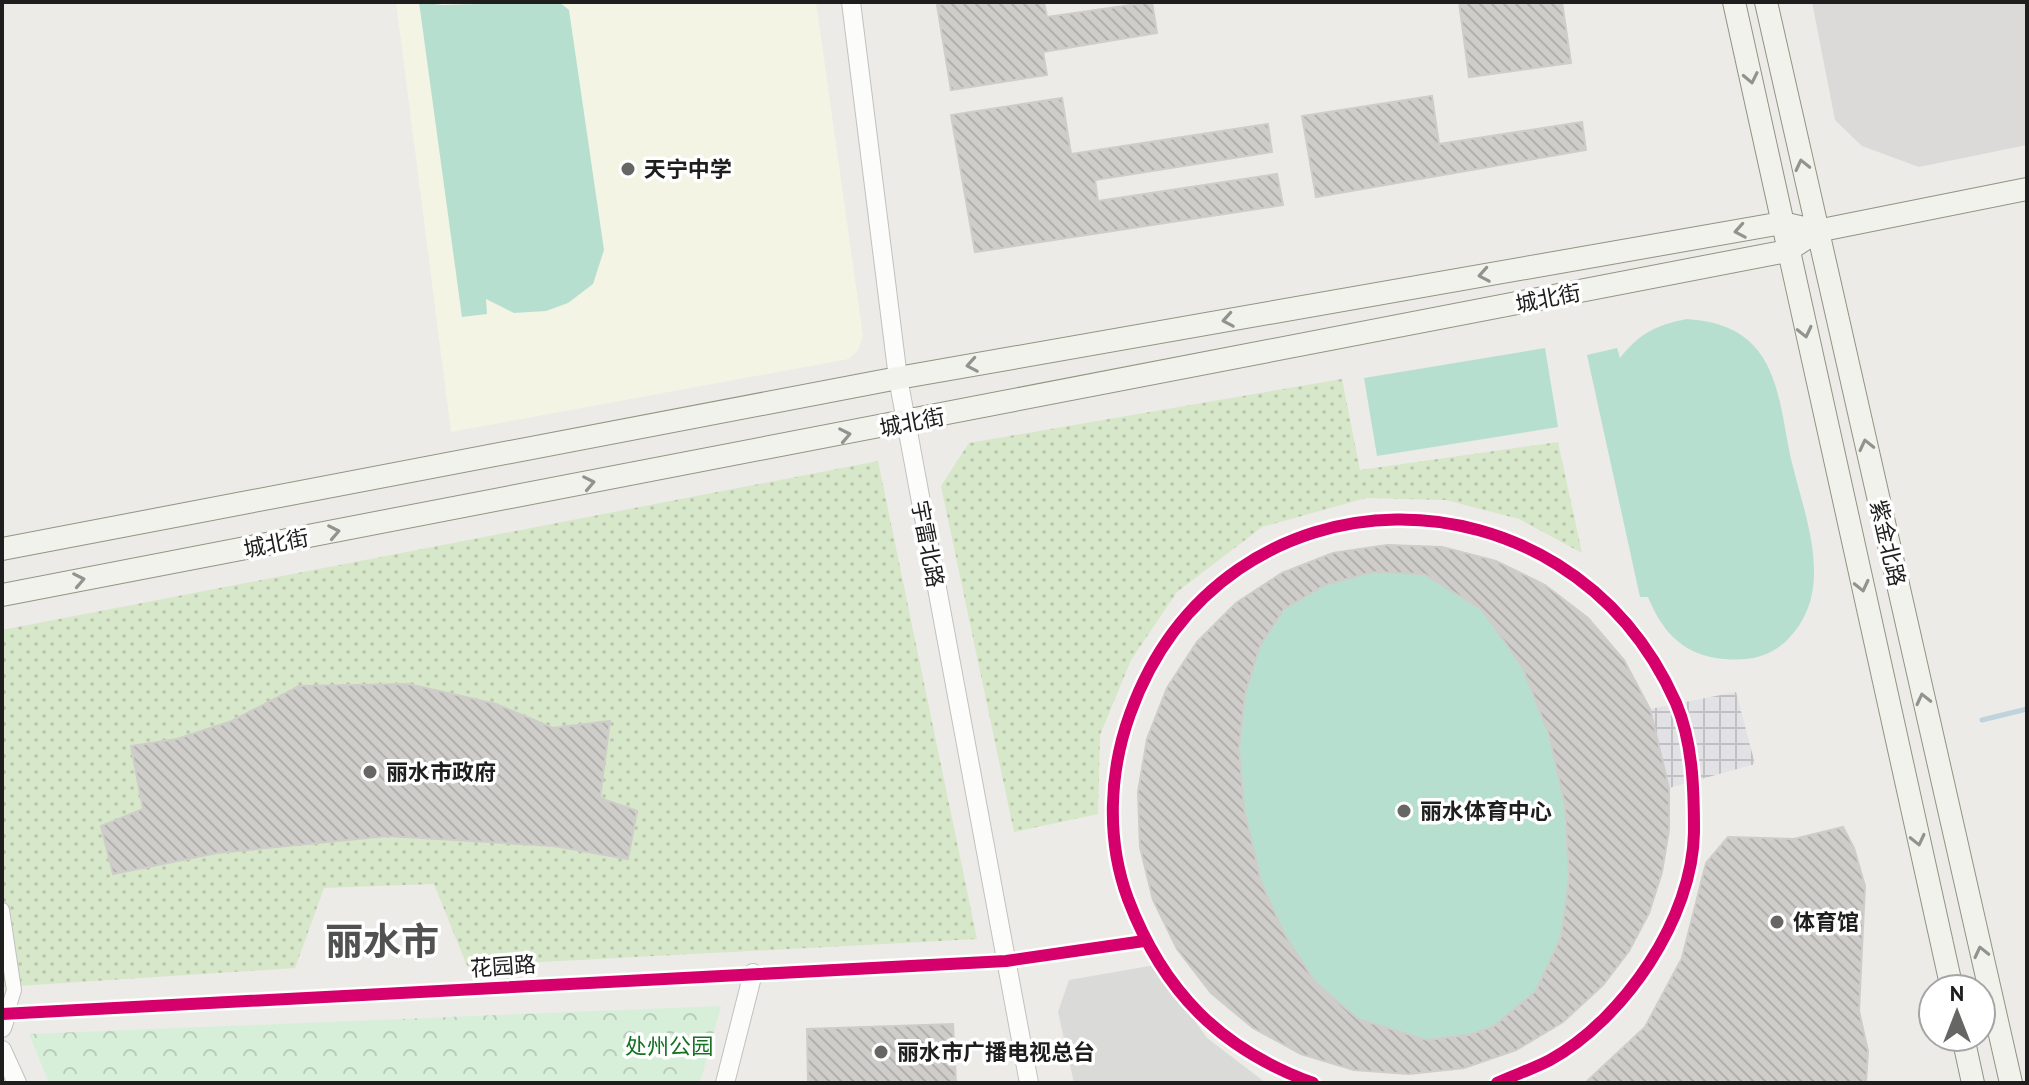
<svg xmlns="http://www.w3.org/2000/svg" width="2029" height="1085" font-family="'PT Sans','Noto Sans SC',sans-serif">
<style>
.residential{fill:#dbdad8}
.education{fill:#f3f4e3}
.religious{fill:#dadad8}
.grass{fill:url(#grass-dots)}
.park{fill:url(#park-crowns)}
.pitch{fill:#b7dfd0}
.plaza{fill:url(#plaza-grid)}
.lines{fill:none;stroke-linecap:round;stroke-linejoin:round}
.stream{stroke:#bed3dc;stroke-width:5}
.building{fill:url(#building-back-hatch);stroke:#cfcdc9;stroke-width:2;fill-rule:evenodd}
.minor-casing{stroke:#c2c1bf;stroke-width:16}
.tertiary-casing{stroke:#c2c1bf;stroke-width:20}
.secondary-casing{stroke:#919481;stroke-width:24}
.minor{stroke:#fcfcfb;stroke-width:14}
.tertiary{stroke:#fcfcfb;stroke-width:18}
.secondary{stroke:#f1f2eb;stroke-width:22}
.cycleway-casing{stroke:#fff;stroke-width:17}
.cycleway{stroke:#d6006c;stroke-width:12}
.oneway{stroke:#92938f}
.poi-dot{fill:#666664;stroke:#fff;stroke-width:3}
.labels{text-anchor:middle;stroke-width:7;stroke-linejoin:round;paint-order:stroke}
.poi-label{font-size:22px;font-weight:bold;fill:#1e1e1e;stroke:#fff;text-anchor:start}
.street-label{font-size:22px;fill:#1e1e1e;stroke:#fff}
.park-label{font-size:22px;fill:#177125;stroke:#fff}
.town-label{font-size:38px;font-weight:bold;fill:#515151;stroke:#fff}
</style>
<defs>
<pattern id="grass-dots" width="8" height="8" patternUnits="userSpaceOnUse" patternTransform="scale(2)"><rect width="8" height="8" fill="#d7e7c9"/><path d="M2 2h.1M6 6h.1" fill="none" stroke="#b8c6ac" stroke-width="1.8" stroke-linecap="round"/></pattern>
<pattern id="park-crowns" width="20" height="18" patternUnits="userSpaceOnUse" patternTransform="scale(2)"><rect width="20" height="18" fill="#d7efd9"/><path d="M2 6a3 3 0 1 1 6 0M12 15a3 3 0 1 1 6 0" fill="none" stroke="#b8ccba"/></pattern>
<pattern id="plaza-grid" width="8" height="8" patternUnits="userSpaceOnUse" patternTransform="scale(2)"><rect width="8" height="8" fill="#e2e1e5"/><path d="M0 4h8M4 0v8" fill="none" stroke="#c1c1c4"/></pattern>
<pattern id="building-back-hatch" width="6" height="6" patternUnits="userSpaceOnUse" patternTransform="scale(2)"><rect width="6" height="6" fill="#cfcdca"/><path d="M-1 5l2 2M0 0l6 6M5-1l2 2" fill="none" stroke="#b1b0ad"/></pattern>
</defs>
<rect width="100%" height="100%" fill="#ecebe7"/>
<path class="residential" d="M1812,2H2027V145L1919,167L1862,146L1835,120Z"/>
<path class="education" d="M396,2H816L863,336L858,350L849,359L451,432Z"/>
<path class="religious" d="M1155,965L1207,1038L1266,1083H1074L1058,1012L1069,980Z"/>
<path class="grass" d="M1342,379L1360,470L1558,442L1582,553L1519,519L1446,500L1366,498L1262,527L1177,592L1131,660L1100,735L1098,814L1014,832L941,486L969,443Z
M878,461L977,939L467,966L434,884L324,888L295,968L2,987V630Z"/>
<path class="park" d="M721,1006L700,1083H49L29,1034Z"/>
<path class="pitch" d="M419,2L443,5L559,2L569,10L604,250L593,284L568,303L546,311L514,313L486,299L487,314L462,317Z
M1687,319C1711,321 1735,326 1753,345C1780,372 1783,424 1791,459C1805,518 1836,589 1789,638C1770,659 1743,662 1716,658C1680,652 1661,629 1648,597H1640L1587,355L1617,348L1620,358C1640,333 1656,325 1687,319Z
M1545,348L1558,427L1377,456L1364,378Z
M1139 809a264 264 0 1 1 528 0a264 264 0 1 1-528 0Z"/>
<path class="plaza" d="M1736,692L1755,764L1669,788L1650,709Z"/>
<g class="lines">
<path class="stream" d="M1982,720L2027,709"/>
</g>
<path class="building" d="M952,2H1044L1047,17L1152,2L1157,33L1043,52L1047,75L951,90L937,5Z
M1459,2H1562L1571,63L1469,77Z
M1432,96L1439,144L1582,122L1586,150L1316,197L1302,116Z
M1062,98L1071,154L1268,124L1272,152L1095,180L1098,201L1277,174L1283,205L975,252L951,115Z
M1387,545L1442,547L1496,561L1545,585L1588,618L1624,660L1650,709L1669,788V830L1662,872L1649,913L1629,951L1603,985L1563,1022L1516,1050L1464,1068L1409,1074L1354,1070L1301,1054L1253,1028L1211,993L1177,949L1153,900L1140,847L1138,792L1147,739L1167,688L1197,642L1236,603L1282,573L1333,553ZM1372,572L1424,574L1481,609L1522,666L1549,735L1565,805L1569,879L1561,937L1536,991L1494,1026L1469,1035L1427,1040L1358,1019L1315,982L1285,935L1261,882L1244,809L1239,748L1245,694L1260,646L1284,609L1325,585Z
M408,684L496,704L553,728L610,721L600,798L637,811L628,859L554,846L388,836L217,853L113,874L101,826L143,809L131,746L177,739L232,721L299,686Z
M1843,827L1854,848L1865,886L1859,1011L1868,1051L1866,1083H1585L1645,1027L1682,958L1706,863L1728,837L1794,839Z
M953,1024L956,1083H808L807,1029Z"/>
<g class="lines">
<defs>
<path id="minor" d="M2,910L14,990L7,1013
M2,1014L1006,961L1144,941
M1313,1083C1220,1049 1163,991 1128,899C1106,840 1109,772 1130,714C1222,457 1566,456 1676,703C1693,743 1694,789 1694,832C1693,918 1624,1019 1550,1060C1533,1069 1514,1075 1497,1083"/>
<path id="tertiary" d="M851,2L898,378L1029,1083
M2,1028L7,1013
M2,1050L17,1083
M725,1083L753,973"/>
<path id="secondary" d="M1734,2L1952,989
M1766,2L2011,1083
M2,549L898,378L1782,223L1817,231
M2,595L1787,251L1817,231L2027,189
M1963,1037L1973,1083"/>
</defs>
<use href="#minor" class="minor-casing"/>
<use href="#tertiary" class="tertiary-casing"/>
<use href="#secondary" class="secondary-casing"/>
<use href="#minor" class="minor"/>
<use href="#tertiary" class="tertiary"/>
<use href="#secondary" class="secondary"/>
<defs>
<path id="cycleway" d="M2,1014L1006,961L1144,941
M1313,1083C1220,1049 1163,991 1128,899C1106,840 1109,772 1130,714C1222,457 1566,456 1676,703C1693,743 1694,789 1694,832C1693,918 1624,1019 1550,1060C1533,1069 1514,1075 1497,1083"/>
</defs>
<use href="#cycleway" class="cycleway-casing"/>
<use href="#cycleway" class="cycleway"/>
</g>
<defs><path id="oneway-chevron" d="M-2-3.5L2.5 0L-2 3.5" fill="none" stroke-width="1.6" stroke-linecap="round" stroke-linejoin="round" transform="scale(2)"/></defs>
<g class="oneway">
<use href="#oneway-chevron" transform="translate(1751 78) rotate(78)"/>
<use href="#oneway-chevron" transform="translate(1802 165) rotate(-103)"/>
<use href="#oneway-chevron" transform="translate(1740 231) rotate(170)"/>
<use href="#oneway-chevron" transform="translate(1484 275) rotate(170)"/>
<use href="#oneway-chevron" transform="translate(1228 320) rotate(170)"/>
<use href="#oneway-chevron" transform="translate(1805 332) rotate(77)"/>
<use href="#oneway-chevron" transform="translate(972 365) rotate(170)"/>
<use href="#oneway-chevron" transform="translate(845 435) rotate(-11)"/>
<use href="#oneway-chevron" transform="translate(1866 445) rotate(-103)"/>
<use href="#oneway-chevron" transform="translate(589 483) rotate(-11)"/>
<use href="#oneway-chevron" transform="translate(334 532) rotate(-11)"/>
<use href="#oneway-chevron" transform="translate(79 580) rotate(-11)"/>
<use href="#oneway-chevron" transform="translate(1862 586) rotate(77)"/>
<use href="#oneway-chevron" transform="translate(1923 699) rotate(-103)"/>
<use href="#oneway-chevron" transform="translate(1918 840) rotate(77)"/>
<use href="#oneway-chevron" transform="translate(1981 952) rotate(-103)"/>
</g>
<g class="poi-dot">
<circle cx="628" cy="169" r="8"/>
<circle cx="370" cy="772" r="8"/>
<circle cx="1404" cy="811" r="8"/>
<circle cx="1777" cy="922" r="8"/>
<circle cx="881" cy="1052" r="8"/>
</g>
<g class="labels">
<g class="poi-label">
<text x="644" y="177">天宁中学</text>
<text x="386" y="780">丽水市政府</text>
<text x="1420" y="819">丽水体育中心</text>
<text x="1793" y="930">体育馆</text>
<text x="897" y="1060">丽水市广播电视总台</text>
</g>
<g class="street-label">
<text transform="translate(1548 298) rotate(-11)" y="8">城北街</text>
<text transform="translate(912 422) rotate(-11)" y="8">城北街</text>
<text transform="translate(276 543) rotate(-11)" y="8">城北街</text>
<text transform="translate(1888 543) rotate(77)" y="8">紫金北路</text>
<text transform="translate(928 544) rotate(79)" y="8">宇雷北路</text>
<text transform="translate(503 966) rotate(-4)" y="8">花园路</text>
</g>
<g class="park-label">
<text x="669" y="1054">处州公园</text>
</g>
<g class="town-label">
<text x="382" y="955">丽水市</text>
</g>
</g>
<rect width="2029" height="1085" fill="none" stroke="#1e1e1e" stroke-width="8"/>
<g transform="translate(1957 1013)"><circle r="38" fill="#ffffff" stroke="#a5a5a5" stroke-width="2"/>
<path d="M0-6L14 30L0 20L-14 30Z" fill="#666664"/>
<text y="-12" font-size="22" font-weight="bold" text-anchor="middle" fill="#1e1e1e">N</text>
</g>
</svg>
